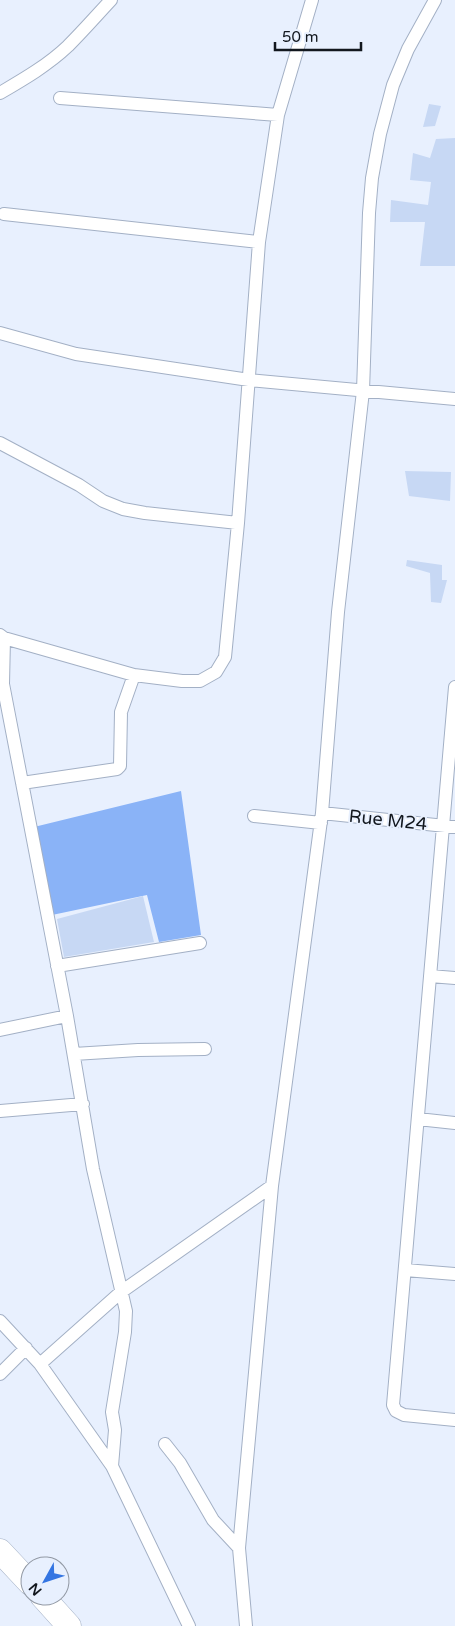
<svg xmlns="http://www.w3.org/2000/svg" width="455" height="1626" font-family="'Varela Round',sans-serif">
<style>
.forest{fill:#8ab3f7}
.building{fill:#c7d8f4}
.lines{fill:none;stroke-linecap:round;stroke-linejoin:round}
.minor-casing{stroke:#a3b0c5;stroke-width:14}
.motorway-casing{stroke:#a3b0c5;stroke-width:25}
.minor{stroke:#fff;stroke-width:12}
.motorway{stroke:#fff;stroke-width:24}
.labels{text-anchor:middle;stroke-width:4;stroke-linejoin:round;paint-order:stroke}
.street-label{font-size:18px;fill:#12171e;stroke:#e8f0fe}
</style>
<rect width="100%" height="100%" fill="#e8f0fe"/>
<path class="forest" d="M181,791L201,935L159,942L147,895L52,915L34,827Z"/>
<path class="building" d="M429,104L441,106L435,126L423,127Z
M455,138V266H420L425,222H390L391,200L428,205L431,182L410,180L413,153L430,158L436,139Z
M405,471L451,472L450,501L409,496Z
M407,560L442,565V580H447L441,603L431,602L430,573L406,566Z
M143,896L154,942L64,957L57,919Z"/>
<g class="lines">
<defs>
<path id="minor" d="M0,93C24,79 48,65 68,46C83,31 97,15 111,0
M60,98L278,115
M4,214L259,242
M0,333L76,354L249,380L455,399
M0,443L79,485L103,501L123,509L145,513L238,523
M0,635L4,638L134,675L182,681H200L216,672L225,657L238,523L259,242L278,115L312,0
M4,638L3,684L67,1016L93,1169L126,1311L125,1332L112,1412L115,1430L112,1466
M455,687L393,1405L396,1411L404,1415L455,1420
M22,783L117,769L120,766L121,712L134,675
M322,813L455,827
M254,816L321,823
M57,966L200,943
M430,976L455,978
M0,1030L67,1016
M74,1054L138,1050L205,1049
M0,1111L83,1104
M418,1119L455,1123
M405,1270L455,1274
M0,1321L40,1364L112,1466L189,1626
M40,1364L121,1292L272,1186
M0,1374L26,1348
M165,1444L180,1463L213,1520L239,1548
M246,1626L239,1548L272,1186L322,813L338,612L363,391L369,213L372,178L380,134L393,85L408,49L435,0"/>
<path id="motorway" d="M0,1551L30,1583
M42,1596L69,1626"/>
</defs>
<use href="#minor" class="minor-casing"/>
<use href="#motorway" class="motorway-casing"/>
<use href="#minor" class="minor"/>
<use href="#motorway" class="motorway"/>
</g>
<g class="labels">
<g class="street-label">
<text transform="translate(388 820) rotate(6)" y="6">Rue M24</text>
</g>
</g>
<g transform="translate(45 1581) rotate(230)"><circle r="24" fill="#e8f0fe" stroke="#9299a4"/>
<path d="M0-4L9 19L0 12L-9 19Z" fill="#3475e2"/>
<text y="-8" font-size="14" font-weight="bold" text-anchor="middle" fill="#12171e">N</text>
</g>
<path d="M275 42v8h86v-8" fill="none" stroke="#12171e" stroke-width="2.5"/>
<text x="282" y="42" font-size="15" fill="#12171e" stroke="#e8f0fe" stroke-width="4" paint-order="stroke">50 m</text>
</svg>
